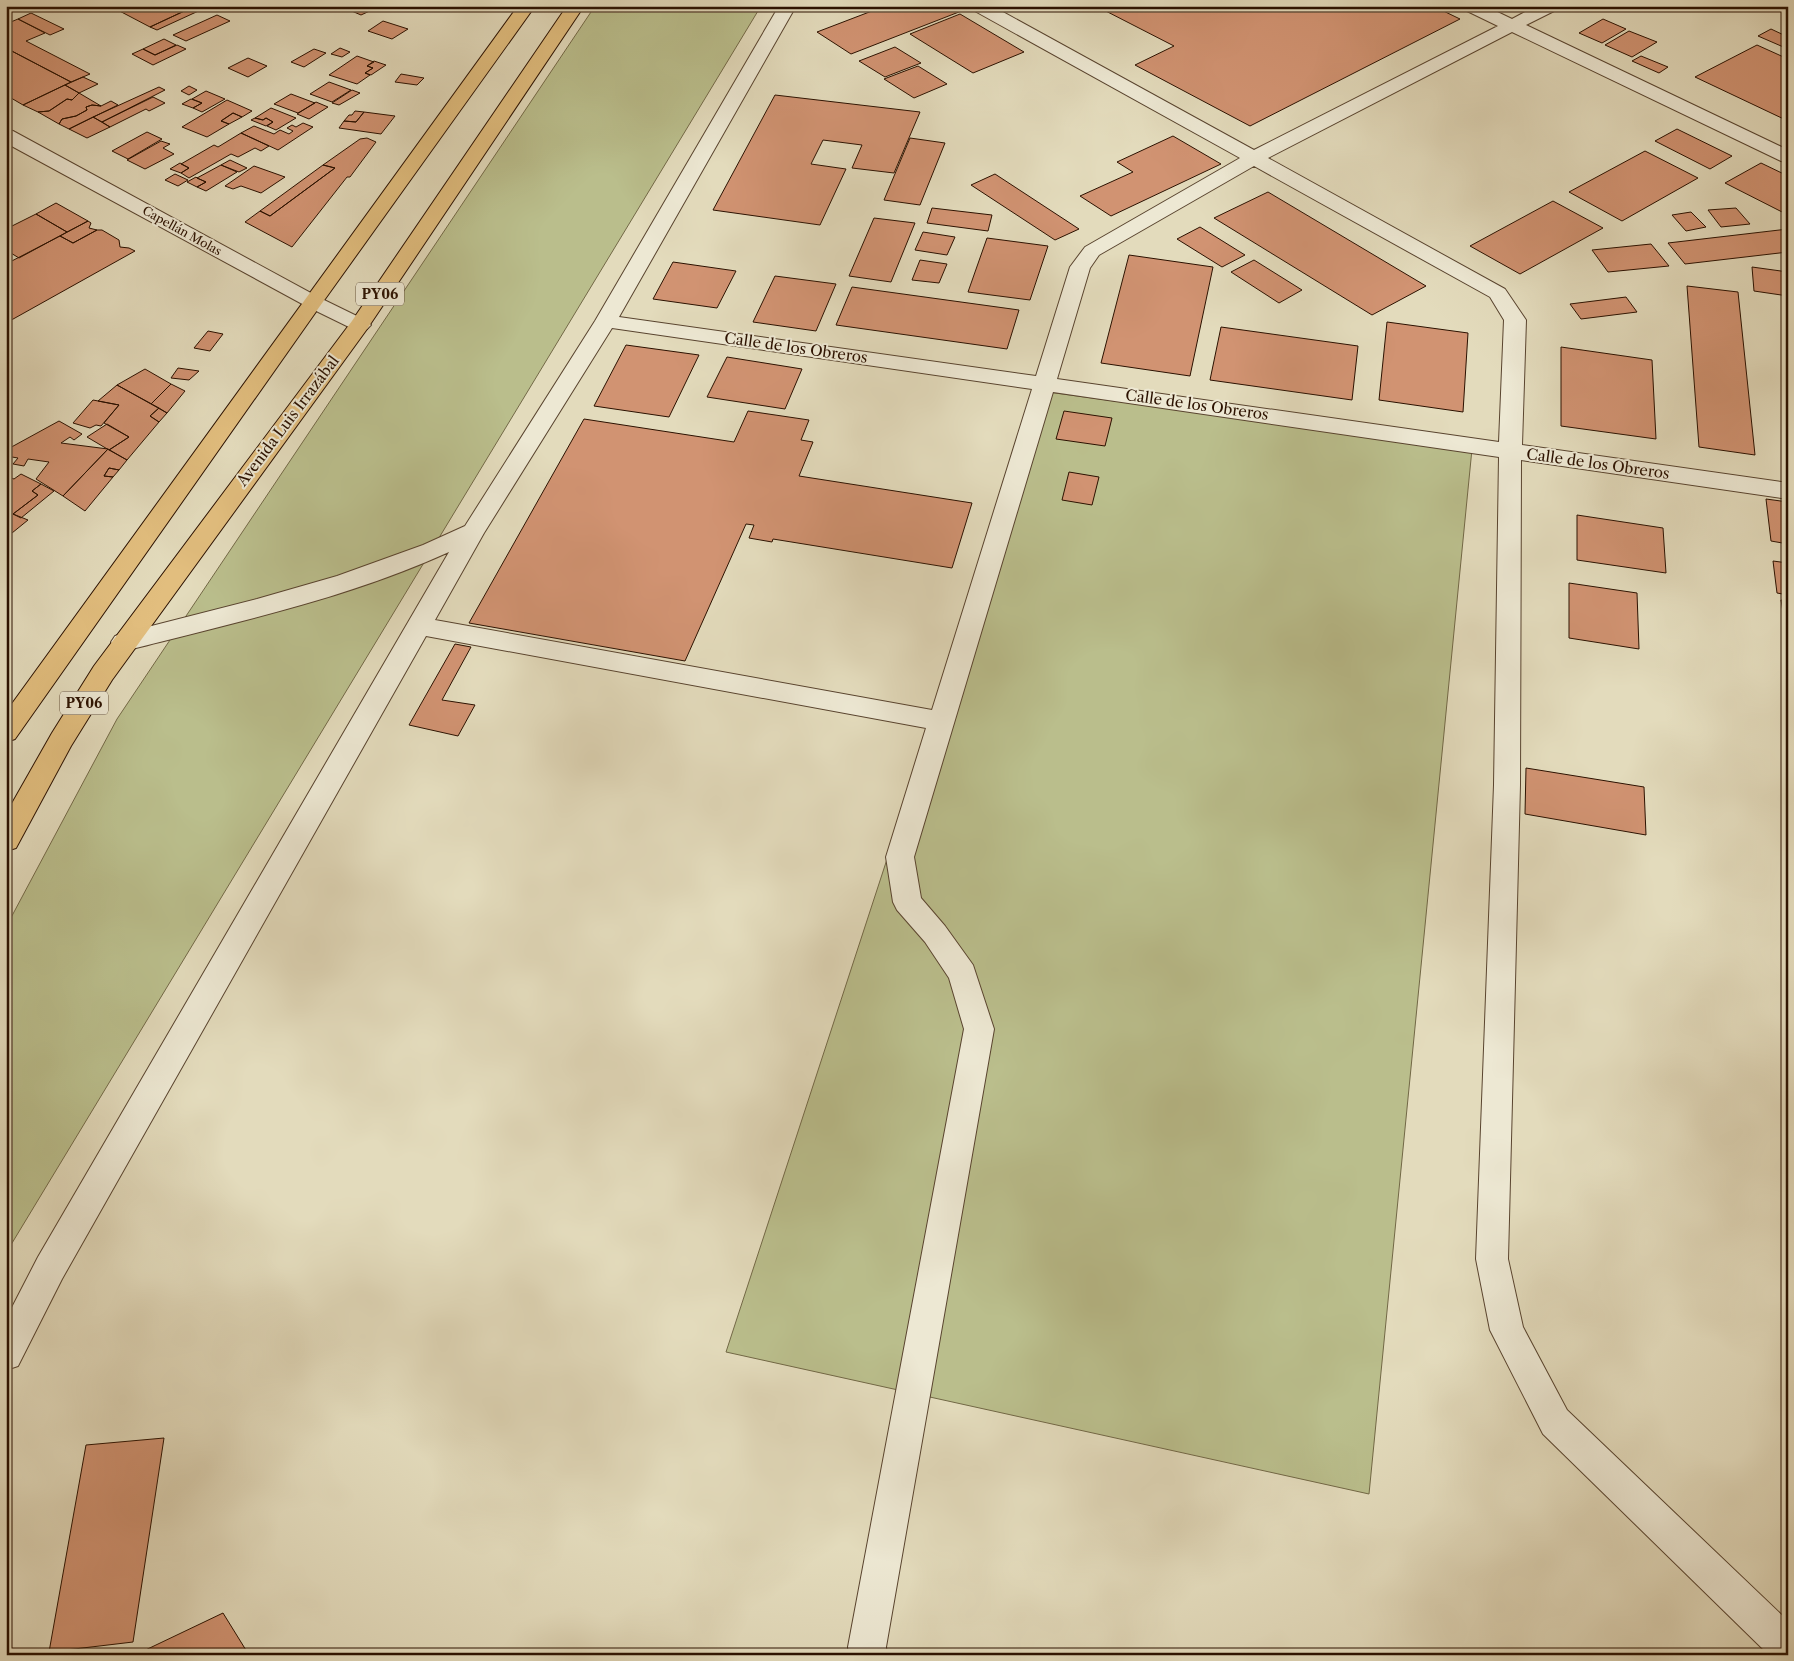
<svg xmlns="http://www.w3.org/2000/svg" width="1794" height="1661" font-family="'Libre Caslon Text',serif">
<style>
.green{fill:#babe8c;stroke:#726846}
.building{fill:#d19372;stroke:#2b1100}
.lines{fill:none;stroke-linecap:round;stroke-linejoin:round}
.minor-casing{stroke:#59442f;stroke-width:2}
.highway-casing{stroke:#2b1100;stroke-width:2}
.minor{fill:#ede8d3;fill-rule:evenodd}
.highway{fill:#e2be7e;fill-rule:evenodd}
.labels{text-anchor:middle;stroke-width:4;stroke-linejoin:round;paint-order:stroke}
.far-street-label{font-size:12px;fill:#2b1100;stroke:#ede8d3}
.shield{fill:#ede8d3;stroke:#65523f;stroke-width:1}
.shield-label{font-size:14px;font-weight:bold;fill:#2b1100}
.street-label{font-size:15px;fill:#2b1100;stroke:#ede8d3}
</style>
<rect width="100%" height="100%" fill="#e3dbbc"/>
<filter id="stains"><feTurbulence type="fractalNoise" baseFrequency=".004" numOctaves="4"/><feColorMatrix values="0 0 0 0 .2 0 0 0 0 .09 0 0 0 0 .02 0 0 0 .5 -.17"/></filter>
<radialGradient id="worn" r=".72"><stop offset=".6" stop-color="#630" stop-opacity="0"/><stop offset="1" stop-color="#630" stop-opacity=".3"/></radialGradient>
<path class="green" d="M595,6H761L6,1253V927L117,719Z
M1040,391L1472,449L1369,1494L726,1352Z"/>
<path class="building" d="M110,6H161L171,11L183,6H195L150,27Z
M195,6L205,8L157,30L150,27Z
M340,6H368L374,9L361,15Z
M885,6H958L964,10L851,54L817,32Z
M1096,6H1433L1460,19L1250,126L1135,65L1174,46Z
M31,13L64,29L50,35L18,19Z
M960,14L1024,52L973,73L910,34Z
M217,15L230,21L186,41L173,35Z
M18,19L45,33L26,41L90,74L71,82L6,48V24Z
M1603,19L1626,29L1602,43L1579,33Z
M383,21L408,29L392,39L368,31Z
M1771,29L1788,37V49L1758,36Z
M1629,31L1657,42L1632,57L1605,45Z
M164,39L176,45L155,55L143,49Z
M177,45L186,49L153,65L132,54L143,49L155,55Z
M1757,45L1788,59V121L1695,77Z
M895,47L921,63L885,77L859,61Z
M6,48L71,82L23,105L6,95Z
M340,48L350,52L342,57L331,54Z
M314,49L326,53L304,67L291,62Z
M357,56L374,62L367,66L373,68L365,73L370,75L357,84L329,75Z
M1641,56L1668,67L1659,73L1632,61Z
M248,58L267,66L248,77L228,68Z
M374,61L386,65L371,75L365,73L373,68L367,66Z
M918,66L947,84L914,98L884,79Z
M401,74L424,78L417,85L395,82Z
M83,77L98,84L79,93L65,85Z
M329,82L351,90L332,102L310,94Z
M65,85L79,93L72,100L67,99L49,111L38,112L23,105Z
M189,86L197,90L189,95L181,91Z
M159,87L165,90L102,122L93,117Z
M352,90L360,93L339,105L332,103Z
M206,91L225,99L202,112L193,108L202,103L192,99Z
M79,93L101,106L92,105L86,107L87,110L76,116L62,119L59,124L38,112L49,111L67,99L72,100Z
M291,94L315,103L298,113L274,104Z
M775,95L920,112L894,173L852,168L862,145L823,140L811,164L846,169L820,225L713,210Z
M153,97L165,103L149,111L146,109L110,127L102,122Z
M191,99L202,103L193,108L182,104Z
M227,100L252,111L242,117L233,113L221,121L229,124L207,137L182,127Z
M111,101L118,105L69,129L59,124L62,119L76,116L87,110L86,107L92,105L101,106Z
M316,102L328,107L309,119L297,114Z
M271,108L296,118L276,130L267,126L273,122L266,118L263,120L255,118Z
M355,111L364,112L356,122L344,121L349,115H352Z
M364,112L395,116L381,134L339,128L344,121L356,122Z
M233,113L242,117L229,124L221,121Z
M93,117L110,127L87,138L69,129Z
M255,118L263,120L266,118L273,122L266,126L251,120Z
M303,123L313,127L278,150L241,133L254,126L274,134L280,130L289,134L293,131L287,128L292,125L296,127Z
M1677,129L1732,156L1710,169L1655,141Z
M147,132L162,139L128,159L112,151Z
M241,133L269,146L261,151L255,148L238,157L231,154L189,178L181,173L189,168L181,164L214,145L218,147Z
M1173,136L1221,164L1111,216L1080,196L1133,172L1117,162Z
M367,138L376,142L350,177H347L292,247L245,222L260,211L270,216L335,168L323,165L360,139Z
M910,138L945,143L920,205L884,200Z
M161,141L170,144L163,148L174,154L145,169L127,160Z
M1645,151L1698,178L1622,221L1569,192Z
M230,160L247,168L239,172L221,165Z
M180,163L189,168L181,173L170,169Z
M1761,163L1788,176V215L1725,183Z
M221,165L237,172L206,191L197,187L206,182L197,178Z
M323,165L335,168L270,216L260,211Z
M254,166L285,177L261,193L241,186L233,189L225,186Z
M175,174L188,180L178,186L165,180Z
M995,174L1079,229L1055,240L971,185Z
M196,177L197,178L206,182L197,187L187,182Z
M1268,192L1426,286L1372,315L1214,218Z
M1553,201L1603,228L1520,274L1470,246Z
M56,203L88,221L67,232L36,214Z
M932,208L992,215L988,231L927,223Z
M1736,208L1750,224L1721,227L1708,210Z
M1691,212L1706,227L1686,231L1672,215Z
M36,214L67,232L19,258L6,250V229Z
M874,218L915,223L891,282L849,276Z
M88,221L91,223L89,228L97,230L73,243L60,236Z
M1200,227L1245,255L1222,267L1177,239Z
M1788,229V252L1685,264L1668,243Z
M97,230H102L119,240L120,247L129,248L135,251L6,323V264L60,236L73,243Z
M923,232L955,237L947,255L915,250Z
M987,238L1048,246L1030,300L968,292Z
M1651,244L1669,266L1608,272L1592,250Z
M1129,255L1213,267L1190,376L1101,363Z
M920,260L947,264L939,283L912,280Z
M1254,260L1302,290L1279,303L1231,272Z
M673,262L736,271L717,308L653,299Z
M1752,267L1788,272V296L1754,291Z
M775,276L836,284L816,331L753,322Z
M1687,286L1738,292L1755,455L1699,447Z
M852,287L1019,310L1007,349L836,325Z
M1626,297L1637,312L1581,319L1570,304Z
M1387,322L1468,333L1463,412L1379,400Z
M1221,327L1358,346L1352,400L1210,380Z
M208,331L223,334L210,351L194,348Z
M626,345L699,355L669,417L594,406Z
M1561,347L1652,360L1656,439L1561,426Z
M727,357L802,369L785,409L707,397Z
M178,368L199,371L189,380L171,378Z
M145,369L171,384L151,404L117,385Z
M171,384L185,391L167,413L151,404Z
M117,385L159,408L150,416L159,422L127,460L109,450L129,437L104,423L119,405L98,401Z
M93,400L119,405L101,426L96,425L90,428L73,423Z
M159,408L167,413L159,422L150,416Z
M748,411L809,420L801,440L813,442L799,476L972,503L952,568L773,539L772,542L749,538L754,525L746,524L685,661L469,623L584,419L734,442Z
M1064,411L1112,418L1105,446L1056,439Z
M59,421L82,434L74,440L70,437L61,443L108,449L63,496L36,479L49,462L28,459L24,466L13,464L18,458L6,456V450Z
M107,424L129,437L109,450L87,437Z
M108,449L127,460L119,470L109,468L104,476L113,477L85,511L63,496Z
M109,468L119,470L113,477L104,476Z
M1069,472L1099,477L1092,505L1062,500Z
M21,474L41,484L32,491L38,495L13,514L28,520L12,533L8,531L6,533V476L14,479Z
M41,484L54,491L21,518L13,514L38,495L32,491Z
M1766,499L1788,502V544L1771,541Z
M1577,515L1663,528L1666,573L1577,560Z
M1773,561L1788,563V595L1777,593Z
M1569,583L1637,593L1639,649L1569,638Z
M1781,600L1788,601V619L1784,618Z
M455,644L471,647L442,700L475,705L458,736L409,725Z
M1526,768L1644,787L1646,835L1525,814Z
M164,1438L133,1642L49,1652L86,1445Z
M223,1613L249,1655H135Z"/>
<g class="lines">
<defs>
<path id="minor" d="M779,6H796L619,317L1036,376L1070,267L1085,247L1240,158L973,10L971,6H992L1254,150L1498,26L1465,10L1463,6H1485L1512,19L1536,6H1558L1556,10L1526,25L1788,150V163L1781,161L1512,32L1268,158L1505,289L1526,320L1522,445L1788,483V499L1521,460L1520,785L1508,1259L1523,1327L1567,1410L1788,1621V1655H1769L1543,1434L1490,1330L1476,1259L1494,785L1499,457L1053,392L914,857L921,898L945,926L973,965L994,1029L886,1647L887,1655H849L848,1647L964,1029L949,978L925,942L897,910L893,902L886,857L926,728L426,636L62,1279L18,1366L6,1370V1319L38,1257L449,552C346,599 233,623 124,651L115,648L111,642L115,636L124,633L257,599L337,576L423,545L465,526L595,321ZM1254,166L1490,297L1504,320L1499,442L1057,379L1090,268L1099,255ZM612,328L1032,389L932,710L435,620L484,533Z
M6,129L13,131L320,298L367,321L371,325L367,329L360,331L353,329L306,306L6,143Z"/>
<path id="highway" d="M518,6H535L320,306L15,739L6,742V712Z
M567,6H584L367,329L112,680L71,746L16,848L6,851V814L52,733L94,666L352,321Z"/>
</defs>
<use href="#minor" class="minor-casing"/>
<use href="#highway" class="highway-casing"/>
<use href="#minor" class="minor"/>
<use href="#highway" class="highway"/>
</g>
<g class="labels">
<g class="far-street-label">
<text transform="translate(182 231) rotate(29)" y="4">Capellán Molas</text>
</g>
<g class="shield">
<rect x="356" y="282.5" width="48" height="23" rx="4"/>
<rect x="60" y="691.5" width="48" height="23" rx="4"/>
</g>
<g class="shield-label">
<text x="380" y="299">PY06</text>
<text x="84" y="708">PY06</text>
</g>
<g class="street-label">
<text transform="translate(796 348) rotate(8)" y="5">Calle de los Obreros</text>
<text transform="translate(1197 405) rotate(8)" y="5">Calle de los Obreros</text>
<text transform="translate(288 421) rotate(-53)" y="5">Avenida Luis Irrazábal</text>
<text transform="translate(1598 464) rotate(8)" y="5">Calle de los Obreros</text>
</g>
</g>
<rect width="1794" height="1661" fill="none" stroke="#e3dbbc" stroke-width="25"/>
<rect x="8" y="8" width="1779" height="1646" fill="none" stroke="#2b1100" stroke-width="2.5"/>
<rect x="12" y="12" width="1769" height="1636" fill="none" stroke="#2b1100"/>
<rect width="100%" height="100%" filter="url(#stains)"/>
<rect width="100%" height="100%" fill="url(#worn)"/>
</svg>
